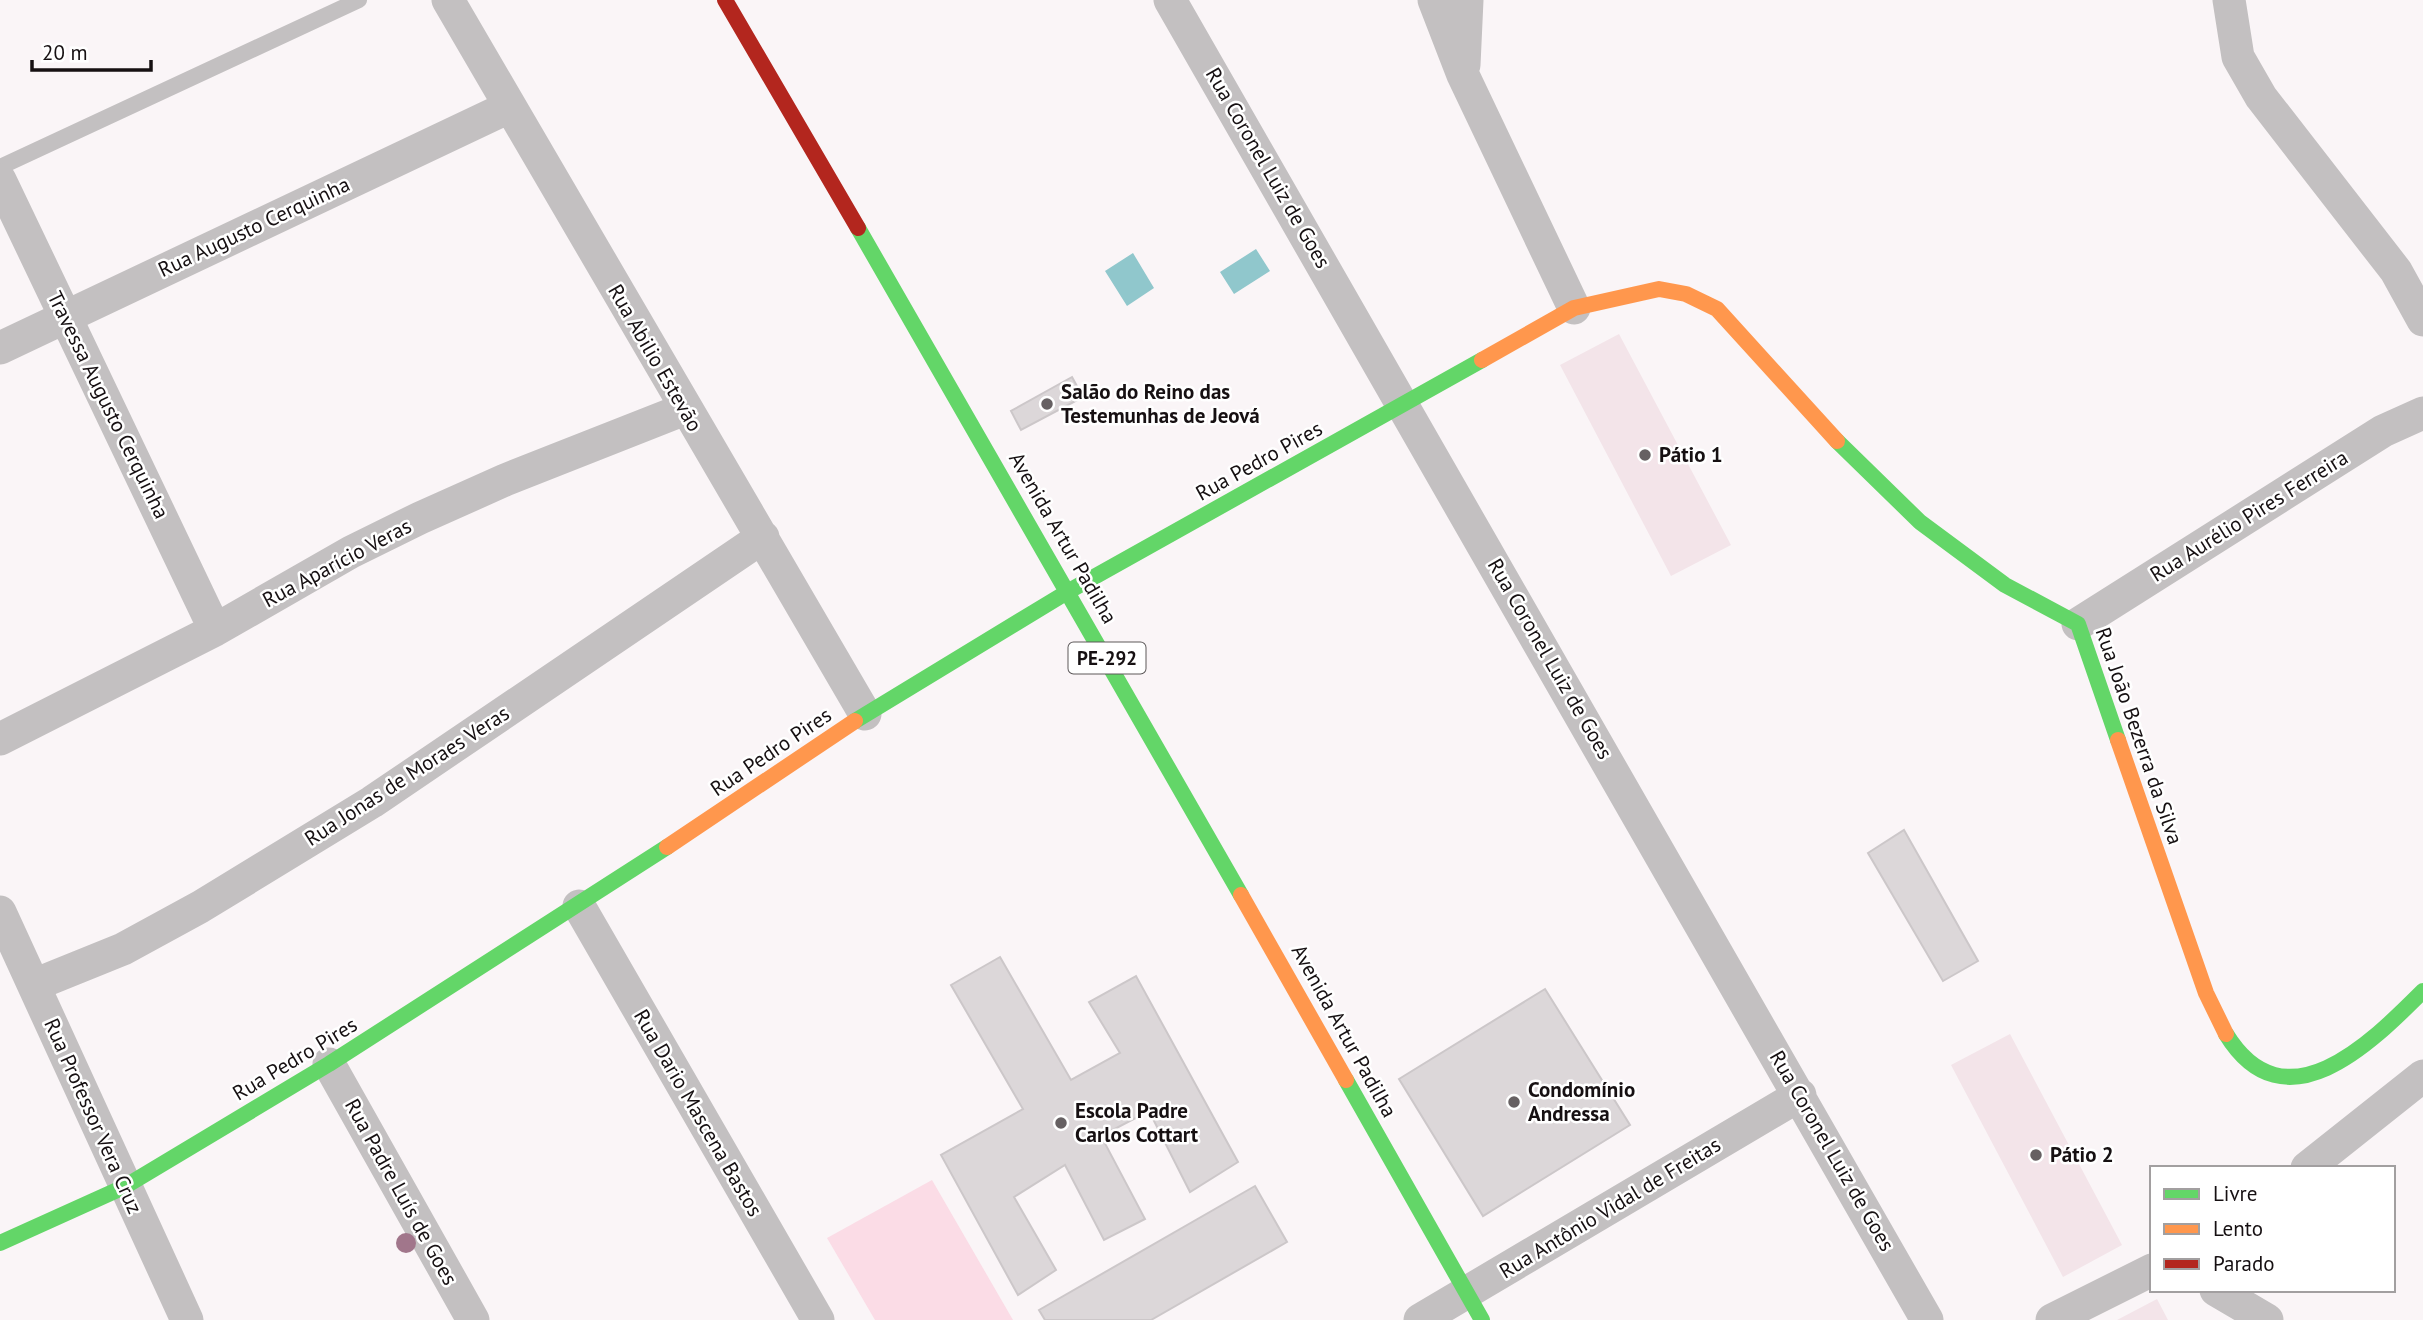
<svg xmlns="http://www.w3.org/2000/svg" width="2423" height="1320" font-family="'PT Sans',sans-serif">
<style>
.built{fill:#f3e4e9}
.green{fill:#fbdce6}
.water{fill:#90c7cc}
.building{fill:#dcd7d9;stroke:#ccc7c9;stroke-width:2}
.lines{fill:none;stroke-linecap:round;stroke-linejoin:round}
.lane{stroke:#c3c0c1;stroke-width:16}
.street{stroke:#c3c0c1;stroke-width:33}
.fast{stroke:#63d668;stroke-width:16}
.slow{stroke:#ff974d;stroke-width:16}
.jam{stroke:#b3261e;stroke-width:16}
.tree{fill:#a1768b}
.poi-dot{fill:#666062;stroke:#fff;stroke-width:2.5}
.labels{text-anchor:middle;stroke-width:5;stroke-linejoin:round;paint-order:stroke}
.shield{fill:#fff;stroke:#5c5859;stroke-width:2}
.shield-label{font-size:19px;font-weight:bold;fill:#161012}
.street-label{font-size:21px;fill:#161012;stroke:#fff}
.poi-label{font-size:21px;font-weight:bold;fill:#161012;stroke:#fff;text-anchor:start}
</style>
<rect width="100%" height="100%" fill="#faf5f7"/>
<path class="built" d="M1619,334L1731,545L1671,576L1560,365Z
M2010,1034L2122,1245L2063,1277L1951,1065Z
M2157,1299L2168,1320H2117Z"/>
<path class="green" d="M932,1180L1013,1320H875L827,1238Z"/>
<path class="water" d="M1256,249L1270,271L1234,294L1220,272Z
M1133,253L1154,288L1127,306L1105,271Z"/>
<path class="building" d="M1072,377L1083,397L1021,430L1011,411Z
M1904,830L1978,961L1943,981L1868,853Z
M1000,957L1071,1080L1120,1053L1089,1002L1136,976L1238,1162L1190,1192L1149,1111L1101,1136L1145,1219L1104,1240L1065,1165L1014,1197L1056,1270L1018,1295L941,1155L1023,1109L951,985Z
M1545,989L1630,1125L1483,1216L1399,1079Z
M1255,1186L1287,1242L1151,1320H1045L1039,1310Z"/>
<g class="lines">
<path class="lane" d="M0,167L359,0"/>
<path class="street" d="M448,0L865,714
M1170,0L1927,1320
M1434,0L1463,75L1574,308
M2229,0L2238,57L2261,97L2396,271L2423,320
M1464,65L1467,0
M0,180L215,630
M0,348L509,107
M2078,624L2383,431L2423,413
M0,739L215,630L351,552L420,518L505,480L685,409
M579,906L818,1320
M0,912L187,1320
M34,985L123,949L200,907L372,802L763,537
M329,1064L473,1320
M2307,1168L2423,1076
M2216,1290L2267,1320
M1420,1320L1800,1095
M2052,1320L2152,1270"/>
<path class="fast" d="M858,228L1241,895
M1837,441L1920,522L2005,585L2078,624L2118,740
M855,721L1069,591L1482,360
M2226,1034C2285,1130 2372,1042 2423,991
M1346,1080L1482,1320
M0,1243L124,1187L329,1064L667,847"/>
<path class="slow" d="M1482,360L1574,308L1659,289L1686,294L1717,309L1837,441
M2118,740L2206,993L2226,1034
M667,847L855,721
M1241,895L1346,1080"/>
<path class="jam" d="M725,0L858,228"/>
</g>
<circle class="tree" cx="406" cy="1243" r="10"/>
<g class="poi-dot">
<circle cx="1047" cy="404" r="7"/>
<circle cx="1645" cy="455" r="7"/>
<circle cx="1514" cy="1102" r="7"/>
<circle cx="1061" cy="1123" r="7"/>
<circle cx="2036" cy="1155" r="7"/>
</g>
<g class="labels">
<rect class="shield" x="1068.5" y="642.5" width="77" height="31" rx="5"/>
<g class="shield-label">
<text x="1107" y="665">PE-292</text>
</g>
<g class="street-label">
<text transform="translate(1268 168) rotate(60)" y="7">Rua Coronel Luiz de Goes</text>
<text transform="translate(254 227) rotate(-25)" y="7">Rua Augusto Cerquinha</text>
<text transform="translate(655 358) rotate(60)" y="7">Rua Abilio Estevão</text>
<text transform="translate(108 405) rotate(64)" y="7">Travessa Augusto Cerquinha</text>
<text transform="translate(1259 461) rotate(-29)" y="7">Rua Pedro Pires</text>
<text transform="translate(2249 516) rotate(-32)" y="7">Rua Aurélio Pires Ferreira</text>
<text transform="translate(1063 538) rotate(60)" y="7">Avenida Artur Padilha</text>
<text transform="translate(337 563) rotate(-28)" y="7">Rua Aparício Veras</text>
<text transform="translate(1550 659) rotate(60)" y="7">Rua Coronel Luiz de Goes</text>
<text transform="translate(2139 736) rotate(71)" y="7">Rua João Bezerra da Silva</text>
<text transform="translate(771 752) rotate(-34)" y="7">Rua Pedro Pires</text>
<text transform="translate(407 776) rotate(-33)" y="7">Rua Jonas de Moraes Veras</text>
<text transform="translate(1344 1031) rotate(61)" y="7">Avenida Artur Padilha</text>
<text transform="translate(295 1059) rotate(-31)" y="7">Rua Pedro Pires</text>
<text transform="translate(698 1113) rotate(60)" y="7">Rua Dario Mascena Bastos</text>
<text transform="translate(93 1116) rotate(66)" y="7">Rua Professor Vera Cruz</text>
<text transform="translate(1832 1151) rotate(60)" y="7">Rua Coronel Luiz de Goes</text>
<text transform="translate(401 1192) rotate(61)" y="7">Rua Padre Luís de Goes</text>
<text transform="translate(1610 1208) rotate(-31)" y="7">Rua Antônio Vidal de Freitas</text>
</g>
<g class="poi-label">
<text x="1061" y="399">Salão do Reino das<tspan x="1061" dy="24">Testemunhas de Jeová</tspan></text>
<text x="1659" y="462">Pátio 1</text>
<text x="1528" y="1097">Condomínio<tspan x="1528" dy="24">Andressa</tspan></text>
<text x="1075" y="1118">Escola Padre<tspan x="1075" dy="24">Carlos Cottart</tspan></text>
<text x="2050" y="1162">Pátio 2</text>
</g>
</g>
<rect x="2150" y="1166" width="245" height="126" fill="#ffffff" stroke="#a29fa0" stroke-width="2"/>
<rect x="2164" y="1189" width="35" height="10" fill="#63d668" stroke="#a29fa0" stroke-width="2"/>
<text x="2213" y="1201" font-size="21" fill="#161012">Livre</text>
<rect x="2164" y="1224" width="35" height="10" fill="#ff974d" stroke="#a29fa0" stroke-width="2"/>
<text x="2213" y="1236" font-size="21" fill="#161012">Lento</text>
<rect x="2164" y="1259" width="35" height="10" fill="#b3261e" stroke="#a29fa0" stroke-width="2"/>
<text x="2213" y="1271" font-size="21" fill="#161012">Parado</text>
<path d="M32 60v10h119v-10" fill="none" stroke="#161012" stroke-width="3.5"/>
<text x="42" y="60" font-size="21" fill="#161012" stroke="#ffffff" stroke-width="5" paint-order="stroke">20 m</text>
</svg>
